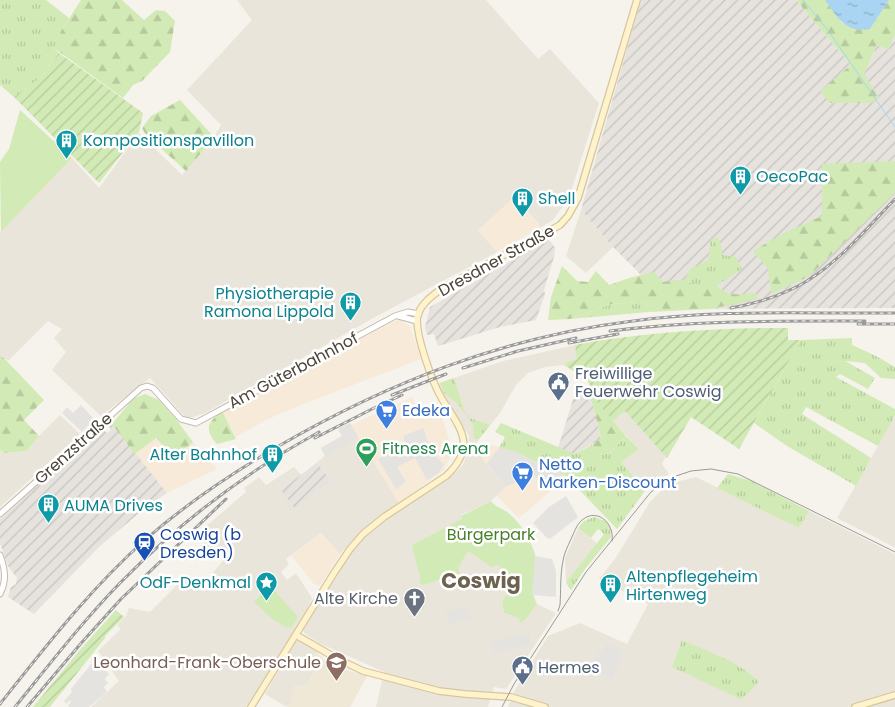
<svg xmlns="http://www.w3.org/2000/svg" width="895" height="707" font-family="Poppins,sans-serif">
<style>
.residential{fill:#eae5da}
.commercial{fill:#f7ead8}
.industrial{fill:url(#industrial-furrows)}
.education{fill:#efe8d6}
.grass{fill:url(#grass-tufts)}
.forest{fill:url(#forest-firs)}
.park{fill:#d2eab5}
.garden{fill:url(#garden-furrows)}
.parking{fill:#e5e3e0}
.water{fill:url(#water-ripples)}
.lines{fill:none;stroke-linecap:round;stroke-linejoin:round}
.stream{stroke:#a9d4f2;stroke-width:1}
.tertiary-casing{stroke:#c2bbae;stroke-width:7}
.secondary-casing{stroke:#d6c79b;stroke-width:8}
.tertiary{stroke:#fff;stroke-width:5}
.secondary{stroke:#fff3cd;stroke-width:5.5}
.tram{stroke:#9a9a9a;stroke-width:1}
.rail-casing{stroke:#9a9a9a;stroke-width:3}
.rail{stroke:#fff;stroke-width:1;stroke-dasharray:4;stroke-linecap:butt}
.labels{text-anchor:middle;stroke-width:5;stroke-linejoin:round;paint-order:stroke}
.culture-label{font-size:16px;fill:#0d838f;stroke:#fff;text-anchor:start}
.street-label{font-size:16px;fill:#4b4439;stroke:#fff}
.service-label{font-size:16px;fill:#4e5e75;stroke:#fff;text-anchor:start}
.shop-label{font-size:16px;fill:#366cbe;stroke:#fff;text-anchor:start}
.leisure-label{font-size:16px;fill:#27864d;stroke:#fff;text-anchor:start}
.transit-label{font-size:16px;fill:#164399;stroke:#fff;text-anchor:start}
.park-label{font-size:16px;fill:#4a7f2a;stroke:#fff}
.worship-label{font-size:16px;fill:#5b616d;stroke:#fff;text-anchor:end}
.education-label{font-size:16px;fill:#785e54;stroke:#fff;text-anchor:end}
.district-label{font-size:21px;font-weight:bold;fill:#6e6250;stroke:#fff}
</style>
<defs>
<pattern id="industrial-furrows" width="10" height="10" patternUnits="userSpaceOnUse" patternTransform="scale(1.25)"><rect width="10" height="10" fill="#e6e2dd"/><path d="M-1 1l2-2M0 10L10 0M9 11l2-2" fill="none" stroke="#c7c3be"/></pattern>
<pattern id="grass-tufts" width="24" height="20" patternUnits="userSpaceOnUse" patternTransform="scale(1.25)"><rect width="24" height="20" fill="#d2eab5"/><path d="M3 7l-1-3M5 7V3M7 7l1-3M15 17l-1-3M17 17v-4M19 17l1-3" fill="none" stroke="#b6ca9c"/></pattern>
<pattern id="forest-firs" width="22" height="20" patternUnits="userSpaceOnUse" patternTransform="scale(1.25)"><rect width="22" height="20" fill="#d2eab5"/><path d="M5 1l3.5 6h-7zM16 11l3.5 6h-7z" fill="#b6ca9c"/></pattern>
<pattern id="garden-furrows" width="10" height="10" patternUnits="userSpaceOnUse" patternTransform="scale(1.25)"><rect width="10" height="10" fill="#d2eab5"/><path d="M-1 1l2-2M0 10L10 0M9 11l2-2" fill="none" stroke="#b6ca9c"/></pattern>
<pattern id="water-ripples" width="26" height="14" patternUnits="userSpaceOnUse" patternTransform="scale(1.25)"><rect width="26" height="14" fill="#a9d4f2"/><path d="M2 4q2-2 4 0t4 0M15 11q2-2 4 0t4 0" fill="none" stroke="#8caec5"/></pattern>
</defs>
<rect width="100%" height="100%" fill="#f6f3ec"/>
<path class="residential" d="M237,0H486L538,59L550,49L599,103L569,198L553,220L540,228V224L478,230L497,252L377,316L205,413L187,419L150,378L101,416L52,370L66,352L54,338L62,329L48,321L8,361L0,354V231L1,232L72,158L99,188L139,133L182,175L214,137L221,125L187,90L252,20Z
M581,210L613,247L586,273L566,256Z
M575,345L578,360L568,362L564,365L545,367L528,373L516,385L500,413L479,439L474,448L506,487L491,501L461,515L462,518L418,566L420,579L419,584L423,585L459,574V567L468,551L493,566L497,565L504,569L518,582L502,601L504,613L520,618V622L525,620L537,604L556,613L506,689L494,687L488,707H376L384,672L319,643L304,633L303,629L348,557L367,534L398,510L457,471L463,465L468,452L469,436L437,384L503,361Z
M625,411L666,456L662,464L669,474L645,491L620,462L639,449L613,421Z
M60,415L80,434L0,507V449L4,453L27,451L39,436Z
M895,416V546L894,547L837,518Z
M350,423L399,503L360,532L340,554L321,533L286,559L289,564L281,572L287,580L296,573L312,598L305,613L246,707H91L119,681L98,651L121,629L117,625L126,616L129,608L150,612L184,578L202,585L223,561L196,535L246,492L244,488L259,477L266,485L294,467L301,475L325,456L321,448L342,436L338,429Z
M696,477L799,528L809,511L895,554V707H508L515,690L548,636L580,623L627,644L648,604L599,579L615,559L650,502L662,490L676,482Z
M578,528L597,543L566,582L565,558Z
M301,640L317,650L314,672L309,684L300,687L295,685L291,701L287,707L265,694L296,641Z"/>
<path class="commercial" d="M514,197L540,224V228L497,252L478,230Z
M399,320L410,326L421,359L298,406L266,420L236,437L222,411L392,322Z
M412,397L418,410L437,402L453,452L444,470L399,503L351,425Z
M155,438L174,457L193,442L217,469L167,493L135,454Z
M484,443L513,451L566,478L519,518L497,496L506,486L474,448Z
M321,533L340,554L320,586L314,584L291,555Z"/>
<path class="industrial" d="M641,0H796L851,65L864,74L877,45L888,50L895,35V308L675,309L613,247L581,210Z
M547,240L551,242L555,248L554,257L544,290L545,294L536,320L500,327L438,346L434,334L427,335L425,327L430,307Z
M575,393L588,398L593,405L601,439L575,454L558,448Z
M112,424L167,493L145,508L100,546L34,614L8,597L11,587L16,584L17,578L8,566L0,543V519L85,440L88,444L104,430L107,433L111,430L109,426Z
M317,463L330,481L295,509L281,490Z"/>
<path class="education" d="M317,652L324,660L336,667L367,676L350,707H288L295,685L300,687L309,684L312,678Z"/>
<path class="grass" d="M0,0H46L69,18L61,31L54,48L59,53L39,79L14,97L0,85Z
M719,238L723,255L736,257L742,269L717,285L698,293L692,283L685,280L689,270L708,260L711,239Z
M645,302L649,312L570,319L611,304Z
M852,338V345L876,356L895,367V379L881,378L865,363L845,361L875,378L868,389L840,374L836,377L895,409V416L878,446L806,407L802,414L871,458L856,486L787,446L754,423L801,340Z
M454,378L464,410L469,418L490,425L479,439H474L473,424L457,403L444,393L440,383Z
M501,423L575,454L592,445L599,455L609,453L626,436L639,449L621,462L645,491L617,529L565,475L513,451L499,448L505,437L495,432Z
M728,474L751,481L809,511L799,528L717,488Z
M594,517L606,521L610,528L611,537L585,569L571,590L569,588L566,582L604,534L598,529L591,538L578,528L584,521Z
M682,640C708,652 739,661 759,682L742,699H740L672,667Z"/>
<path class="forest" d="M81,0H122L144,20L156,10L165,11L175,21L170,52L142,81L133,85L123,98L54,48L61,31Z
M796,0H825L842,23L870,29L889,0H895V35L888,50L877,45L864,74L879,97L872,103H830L820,91L851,65Z
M180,100L214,137L186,171L146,135L142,128L151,116Z
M895,161V193L808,277L771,294L768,269L753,251L782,234L822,216V164Z
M562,266L577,281L588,282L596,271L609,285L629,278L654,272L663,282C681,280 687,276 698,292L717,285C726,298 743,294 756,293L757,299L737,304L708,309L649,312L645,302L611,304L570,319L548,320L551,297Z
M0,354L44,400L24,420L39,436L27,451L4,453L0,449Z
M594,391L597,402L626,436L609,453L599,455L592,445L601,438L593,405L589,398Z
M145,394L159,400L175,418L193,442L174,457L156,438L135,454L112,424L133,399Z
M222,411L236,439L217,444C204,429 207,423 222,411Z"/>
<path class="park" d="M20,110L72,158L1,232L0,162L9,149Z
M491,501C497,508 500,507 507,512C520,522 530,538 535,554C539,572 527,586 537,604L525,620L520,623L519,618L504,613L502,601L517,582L504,569L497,565L492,567L468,551L459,567V574L423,585L419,584L420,578L412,545L462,519L461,516Z
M265,590L275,591L298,617L291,628C276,625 265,612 254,602Z"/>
<path class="garden" d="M59,53L143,113L139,132L99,183L14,97L39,79Z
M765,328H788V340H801L739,449L691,417L667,458L625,411L613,421L597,402L594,391L586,379L564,365L568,362L577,359L575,345C638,333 701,329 765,328Z
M116,610L124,617L105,636V638L50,707H33L78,652Z"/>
<path class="parking" d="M81,405L94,419L82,432L62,413L67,407L73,413Z
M350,423L358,437L325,456L321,448L342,436L338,429Z
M423,428L432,453L444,464L439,473L427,480L415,458L397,467L406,482L396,489L378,459L406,446L403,436Z
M499,448L513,451L565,475L566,478L558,485L544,487L531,472L526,476L524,474L516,482L506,487L487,463Z
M566,496L578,517L550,539L547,538L533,523L549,507Z
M535,556L552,559L556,571V597L532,595Z
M467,605L471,618L449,624L445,612Z
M529,633L531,645L494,652L492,641Z
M606,644L622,651L620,655L624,656L612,679L590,667L599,650L602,652Z
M96,658L109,674L105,679L108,683L104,687L107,692L89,707H69L68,706L71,702L70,700L66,704L64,701L72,692L71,689Z"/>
<path class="water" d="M825,0H889L870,29C845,33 838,18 825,0Z"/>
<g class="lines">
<path class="stream" d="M803,0L827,29L895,127"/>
<defs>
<path id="tertiary" d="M398,316L417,321
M0,514L141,388L147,386L153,388L181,419L196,423L395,316L408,312L419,314
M0,555C5,569 7,580 0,594"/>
<path id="secondary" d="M296,635L336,658L363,671L439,691L465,694L511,697L545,707
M251,707L334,573L350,549L363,534L384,517L446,476C478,446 460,428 442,399C433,384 413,330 418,314C422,303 432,296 441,289L560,225L568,216L578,198L637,0
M855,707L895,695"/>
</defs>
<use href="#tertiary" class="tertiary-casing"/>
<use href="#secondary" class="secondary-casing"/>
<use href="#tertiary" class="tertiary"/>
<use href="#secondary" class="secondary"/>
<path class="tram" d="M558,611L560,605C561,591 560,575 563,561C564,553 568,546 571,539C574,533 576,526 580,522C595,506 615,522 612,541
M502,707L514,684L586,572L651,492L673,477L691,471L711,469L738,474L895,552"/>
<defs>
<path id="rail" d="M731,308C758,303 784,295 807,281C841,260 868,227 895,199
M858,324H895
M610,331C695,320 780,321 865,321
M569,343L618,334
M463,368L518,351L576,338
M392,395L446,374
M315,438L374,408L402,395
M0,704C46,646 91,588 146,539C186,504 231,474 277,447C389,382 504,337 633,321C719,309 808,314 895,313
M15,707C49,665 82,622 120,583C179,523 246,472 319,432
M27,707L83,641L121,599L226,499"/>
</defs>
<use href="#rail" class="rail-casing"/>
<use href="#rail" class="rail"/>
</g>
<defs>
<symbol id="building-pin" viewBox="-11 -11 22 30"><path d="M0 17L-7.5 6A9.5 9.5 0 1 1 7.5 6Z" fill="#0f9aa8" stroke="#fff"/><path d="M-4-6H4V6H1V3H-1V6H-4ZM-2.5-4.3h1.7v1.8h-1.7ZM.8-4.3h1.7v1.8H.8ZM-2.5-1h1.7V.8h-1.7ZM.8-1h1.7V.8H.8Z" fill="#fff"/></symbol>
<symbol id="civic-pin" viewBox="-11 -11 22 30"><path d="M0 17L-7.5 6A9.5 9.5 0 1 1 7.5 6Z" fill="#5c6f8a" stroke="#fff"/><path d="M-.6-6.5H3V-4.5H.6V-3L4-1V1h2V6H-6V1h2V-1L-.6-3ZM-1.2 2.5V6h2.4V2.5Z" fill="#fff"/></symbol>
<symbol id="supermarket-pin" viewBox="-11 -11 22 30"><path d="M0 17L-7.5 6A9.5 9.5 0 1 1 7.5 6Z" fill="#3f7fe0" stroke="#fff"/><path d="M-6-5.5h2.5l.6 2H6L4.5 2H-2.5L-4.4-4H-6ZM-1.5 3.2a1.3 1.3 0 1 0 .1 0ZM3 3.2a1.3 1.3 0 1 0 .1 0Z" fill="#fff"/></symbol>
<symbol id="stadium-pin" viewBox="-11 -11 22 30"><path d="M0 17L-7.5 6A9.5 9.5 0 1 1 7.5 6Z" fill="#2e9e5b" stroke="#fff"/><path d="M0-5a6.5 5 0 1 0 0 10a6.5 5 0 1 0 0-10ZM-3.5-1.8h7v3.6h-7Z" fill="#fff"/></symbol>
<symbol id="station-pin" viewBox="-11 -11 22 30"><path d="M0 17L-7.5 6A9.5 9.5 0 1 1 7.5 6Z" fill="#1a4fb4" stroke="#fff"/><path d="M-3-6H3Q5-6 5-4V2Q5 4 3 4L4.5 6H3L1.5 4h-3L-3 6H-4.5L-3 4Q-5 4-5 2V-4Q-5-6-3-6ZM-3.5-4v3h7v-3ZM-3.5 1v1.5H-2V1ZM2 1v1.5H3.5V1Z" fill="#fff"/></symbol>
<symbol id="sight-pin" viewBox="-11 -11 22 30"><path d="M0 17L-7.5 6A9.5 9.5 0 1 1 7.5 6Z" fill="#0f9aa8" stroke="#fff"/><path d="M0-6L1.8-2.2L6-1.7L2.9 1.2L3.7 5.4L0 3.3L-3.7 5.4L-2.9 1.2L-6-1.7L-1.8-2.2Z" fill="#fff"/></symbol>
<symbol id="church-pin" viewBox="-11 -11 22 30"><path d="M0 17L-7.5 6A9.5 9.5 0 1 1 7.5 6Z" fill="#6b7280" stroke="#fff"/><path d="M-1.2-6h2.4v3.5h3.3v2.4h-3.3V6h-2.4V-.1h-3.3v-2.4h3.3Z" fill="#fff"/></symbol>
<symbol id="school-pin" viewBox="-11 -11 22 30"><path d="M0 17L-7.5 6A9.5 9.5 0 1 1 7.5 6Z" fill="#8d6e63" stroke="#fff"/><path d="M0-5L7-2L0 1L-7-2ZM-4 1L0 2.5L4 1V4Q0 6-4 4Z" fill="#fff"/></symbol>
</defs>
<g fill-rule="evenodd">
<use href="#building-pin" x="54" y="128" width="25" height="34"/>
<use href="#building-pin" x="728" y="164" width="25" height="34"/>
<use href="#building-pin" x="510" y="186" width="25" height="34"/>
<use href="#building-pin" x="338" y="290" width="25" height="34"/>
<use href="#civic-pin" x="546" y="370" width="25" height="34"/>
<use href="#supermarket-pin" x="374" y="398" width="25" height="34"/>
<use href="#stadium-pin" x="354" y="436" width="25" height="34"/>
<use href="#building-pin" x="260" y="442" width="25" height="34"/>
<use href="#supermarket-pin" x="510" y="460" width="25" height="34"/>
<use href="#building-pin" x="36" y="492" width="25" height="34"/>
<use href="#station-pin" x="132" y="530" width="25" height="34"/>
<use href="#sight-pin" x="254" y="570" width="25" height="34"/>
<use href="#building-pin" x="598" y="572" width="25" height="34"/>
<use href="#church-pin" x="402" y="586" width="25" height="34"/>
<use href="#school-pin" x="324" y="650" width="25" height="34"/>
<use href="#civic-pin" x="510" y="654" width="25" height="34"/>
</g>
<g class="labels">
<g class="culture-label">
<text x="83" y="146">Kompositionspavillon</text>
<text x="756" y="182">OecoPac</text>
<text x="538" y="204">Shell</text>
<text x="334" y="299" text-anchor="end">Physiotherapie<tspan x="334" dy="18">Ramona Lippold</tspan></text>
<text x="257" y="460" text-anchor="end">Alter Bahnhof</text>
<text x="64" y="511">AUMA Drives</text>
<text x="626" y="582">Altenpflegeheim<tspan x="626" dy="18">Hirtenweg</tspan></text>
<text x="251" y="588" text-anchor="end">OdF-Denkmal</text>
</g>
<g class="street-label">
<text transform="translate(496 260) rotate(-29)" y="6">Dresdner Straße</text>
<text transform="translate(293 370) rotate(-28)" y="6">Am Güterbahnhof</text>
<text transform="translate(73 448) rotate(-42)" y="6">Grenzstraße</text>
</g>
<g class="service-label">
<text x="575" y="379">Freiwillige<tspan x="575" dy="18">Feuerwehr Coswig</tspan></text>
<text x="538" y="673">Hermes</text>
</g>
<g class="shop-label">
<text x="402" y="416">Edeka</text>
<text x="539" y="470">Netto<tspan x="539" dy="18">Marken-Discount</tspan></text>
</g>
<g class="leisure-label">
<text x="382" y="454">Fitness Arena</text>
</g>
<g class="transit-label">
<text x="160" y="540">Coswig (b<tspan x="160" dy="18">Dresden)</tspan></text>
</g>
<g class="park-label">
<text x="491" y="540">Bürgerpark</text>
</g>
<g class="worship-label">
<text x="398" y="604">Alte Kirche</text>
</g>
<g class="education-label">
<text x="321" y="668">Leonhard-Frank-Oberschule</text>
</g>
<g class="district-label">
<text x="481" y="588">Coswig</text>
</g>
</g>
</svg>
